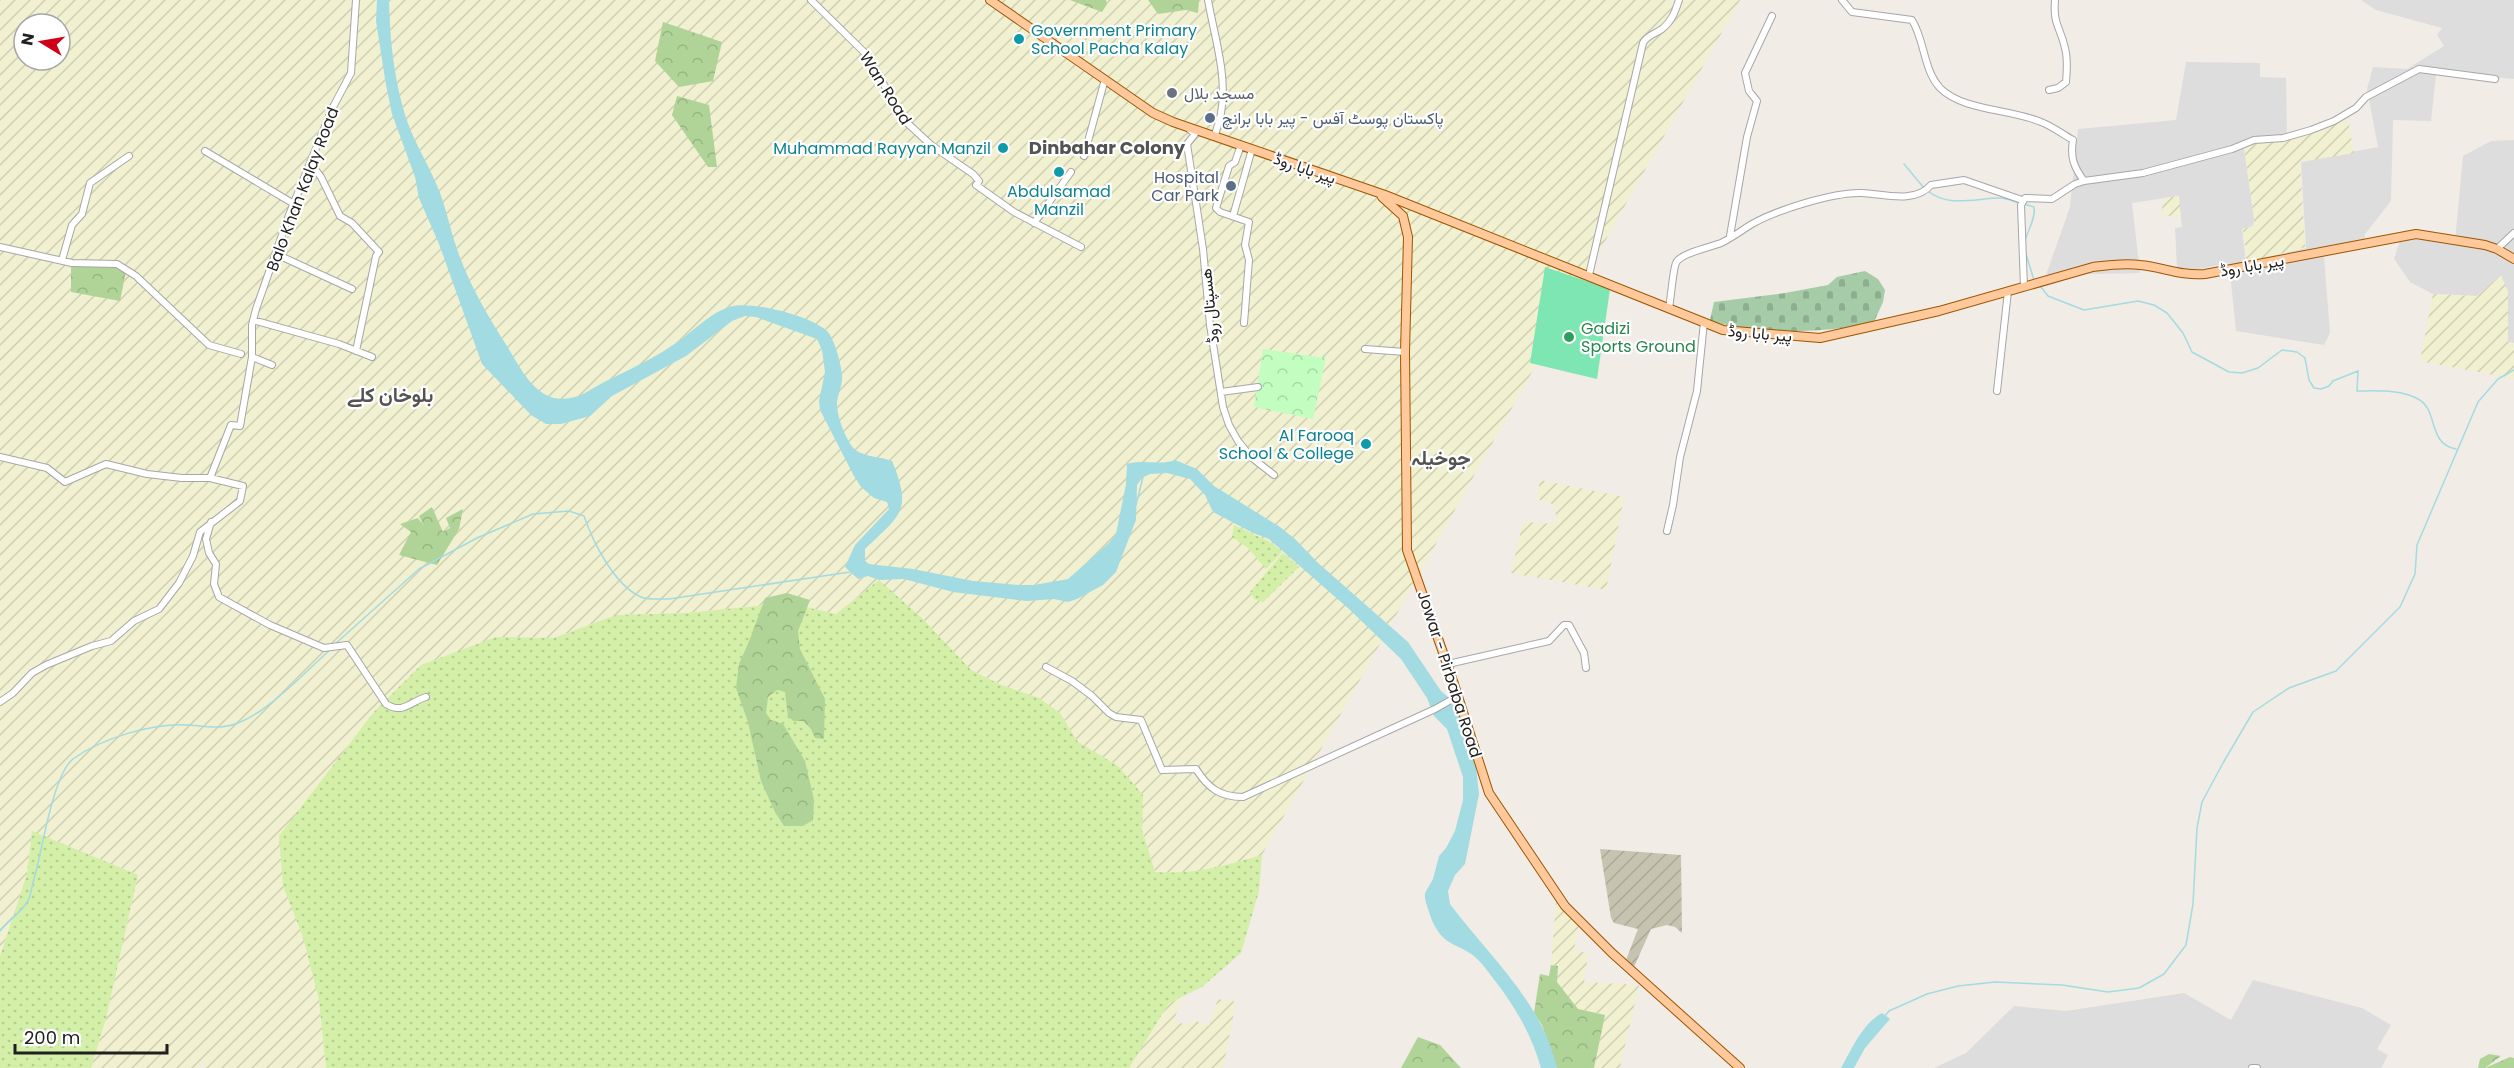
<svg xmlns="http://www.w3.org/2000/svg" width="2514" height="1068" font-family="Poppins,Vazirmatn,sans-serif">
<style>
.residential{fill:#dedddd}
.construction{fill:url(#construction-furrows)}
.farmland{fill:url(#farmland-furrows);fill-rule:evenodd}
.grass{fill:url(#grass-dots)}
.forest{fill:url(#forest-crowns)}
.cemetery{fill:url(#cemetery-stones)}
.park{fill:url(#park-crowns)}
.pitch{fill:#7ee6b2}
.water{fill:#a3dbe2}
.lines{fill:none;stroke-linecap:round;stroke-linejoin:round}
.stream{stroke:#a3dbe2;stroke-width:1.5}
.minor-casing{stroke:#a7a7a7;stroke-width:8}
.major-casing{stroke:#9b5600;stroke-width:10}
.minor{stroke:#fff;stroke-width:6}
.major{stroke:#ffc99c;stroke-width:8}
.culture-dot{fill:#0f9aa8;stroke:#fff;stroke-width:2}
.worship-dot{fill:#6b7280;stroke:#fff;stroke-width:2}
.service-dot{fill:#5c6f8a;stroke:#fff;stroke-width:2}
.leisure-dot{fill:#2e9e5b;stroke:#fff;stroke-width:2}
.labels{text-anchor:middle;stroke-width:4.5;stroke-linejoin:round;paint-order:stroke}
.culture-label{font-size:16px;fill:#0d838f;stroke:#fff;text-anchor:end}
.street-label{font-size:16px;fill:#202020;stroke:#fff}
.worship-label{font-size:16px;fill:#5b616d;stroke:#fff;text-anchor:start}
.service-label{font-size:16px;fill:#4e5e75;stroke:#fff;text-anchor:start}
.leisure-label{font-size:16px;fill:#27864d;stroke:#fff;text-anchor:start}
.neighbourhood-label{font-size:18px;font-weight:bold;fill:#535353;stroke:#fff}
.quarter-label{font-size:20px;font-weight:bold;fill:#535353;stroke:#fff}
</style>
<defs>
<pattern id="construction-furrows" width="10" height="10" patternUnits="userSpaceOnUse" patternTransform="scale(1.5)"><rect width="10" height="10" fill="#c6c4b0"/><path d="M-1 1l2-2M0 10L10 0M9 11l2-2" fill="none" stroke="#aaa897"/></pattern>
<pattern id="farmland-furrows" width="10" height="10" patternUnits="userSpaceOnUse" patternTransform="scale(1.5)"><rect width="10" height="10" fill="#f1f0d0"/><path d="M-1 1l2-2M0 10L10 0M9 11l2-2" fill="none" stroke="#ceceb2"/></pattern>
<pattern id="grass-dots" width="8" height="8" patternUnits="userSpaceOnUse" patternTransform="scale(1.5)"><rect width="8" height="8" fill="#d3efa8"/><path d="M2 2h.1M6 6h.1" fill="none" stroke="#b5cd90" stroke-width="1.8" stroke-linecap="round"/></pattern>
<pattern id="forest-crowns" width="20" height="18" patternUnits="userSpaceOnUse" patternTransform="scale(1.5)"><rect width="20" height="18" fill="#b0d397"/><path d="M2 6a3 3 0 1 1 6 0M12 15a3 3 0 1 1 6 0" fill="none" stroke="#97b582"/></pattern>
<pattern id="cemetery-stones" width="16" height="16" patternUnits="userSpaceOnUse" patternTransform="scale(1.5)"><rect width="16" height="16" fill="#a5cca6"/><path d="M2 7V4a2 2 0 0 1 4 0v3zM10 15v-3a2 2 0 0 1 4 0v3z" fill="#8eaf8f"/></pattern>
<pattern id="park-crowns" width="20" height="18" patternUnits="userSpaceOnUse" patternTransform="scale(1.5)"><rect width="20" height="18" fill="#c2fec0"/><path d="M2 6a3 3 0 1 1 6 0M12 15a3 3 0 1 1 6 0" fill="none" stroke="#a6d9a5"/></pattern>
</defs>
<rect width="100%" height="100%" fill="#f1ece5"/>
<path class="residential" d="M2361,0H2514V79L2459,74L2436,75L2431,121L2393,120L2391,201L2365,234L2364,248L2324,257L2330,333L2324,345L2236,331L2229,263L2199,269L2177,270L2175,228L2182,227L2178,196L2132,203L2140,273L2046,275L2070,207L2078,129L2176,120L2186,62L2260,63V77L2286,78L2287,136L2243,142L2254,218L2253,226L2242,229L2246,262L2306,248L2301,162L2378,147L2367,89L2373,67L2407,69L2444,46L2437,35L2442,28L2376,10Z
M2514,140V343L2508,342V292L2500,276L2477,296L2433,294L2410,282L2394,259L2400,241L2409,238L2421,237L2455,241L2463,156L2491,141Z
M2253,980L2362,1008L2391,1025L2377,1049L2388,1055L2381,1068H1934L1966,1053L2014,1006L2066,1011L2184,993L2231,1020Z"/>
<path class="construction" d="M1600,849L1681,855L1682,933L1675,927L1667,925L1651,929L1634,967L1626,960L1638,929L1614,923L1611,918Z"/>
<path class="farmland" d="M0,0H1740L1262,855L1219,868L1181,874L1155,872L1142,830L1143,795L1118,766L1078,742L1060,713L971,670L879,580L836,614L788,603L686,613L616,615L554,638L496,637L294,914L303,937L319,1000L326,1068H205L203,1064L198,1068H91L106,1018L138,875L32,832L27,874L0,956ZM24,24H60V60H24Z
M2347,116L2354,153L2300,162L2305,247L2247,262L2243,229L2254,226V218L2244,146L2254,141L2283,139Z
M2179,196L2181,218L2161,214L2164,198Z
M2501,275L2508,292V342L2514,343V379L2420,361L2433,294L2477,296Z
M1540,480L1624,497L1606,590L1511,573L1523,522L1555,524L1556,514L1551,503L1537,499Z
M1556,901L1579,926L1574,949L1588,954L1584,982L1639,985L1620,1068H1594L1605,1015L1578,1009L1557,982L1558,966L1551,965Z
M1182,997L1174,1020L1178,1023L1187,1024L1194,1020L1209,1026L1218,999L1236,1002L1223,1068H1129L1169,1003Z"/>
<path class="grass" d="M1234,525L1272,543L1282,552L1266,569L1248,548L1232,537Z
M1283,553L1299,567L1263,602L1254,599L1250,592Z
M879,580L923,619L971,670L999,684L1039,698L1060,713L1078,742L1118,766L1143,795L1142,830L1155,872C1194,875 1224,866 1262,855L1259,891L1241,953L1202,987L1169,1003L1129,1068H326L319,1000L303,937L283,886L279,836L373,713L421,665L496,637L554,638L616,615L686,613L788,603L836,614Z
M32,831L138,875L106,1018L91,1068H0V956L27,874Z"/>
<path class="forest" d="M1070,0H1106L1107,4L1102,12Z
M1148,0H1199L1198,13L1186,10L1158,14Z
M663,22L722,42L713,81L679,87L655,61Z
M677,96L709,105L717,167H708L672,115Z
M83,265L117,266L126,271L120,301L71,292V267Z
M432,507L443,532L450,528L446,518L463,509L459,529L437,565L399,555L411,532L400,524L418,518L424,526L419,516Z
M787,593L810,600L798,631L800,649L825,699L824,739L815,738L811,729L803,721H794L788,717L785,692L777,690L768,697L766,713L771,720L783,724L805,761L814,800L813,820L803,826H784L775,812L761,781L748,722L736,688L739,664L750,639L765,598Z
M1551,965L1558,966L1557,982L1578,1009L1605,1015L1594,1068H1557L1542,1025L1534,1013L1540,974L1549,976Z
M1418,1037L1440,1045L1461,1068H1401Z
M2489,1054L2501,1056L2485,1068L2510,1057L2514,1058V1068H2478L2480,1059Z"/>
<path class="cemetery" d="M1865,271L1878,279L1885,290L1883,302L1874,322C1833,333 1749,336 1710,320L1714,302L1785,293L1828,285L1837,277Z"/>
<path class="park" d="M1263,349L1326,358L1313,419L1254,407Z"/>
<path class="pitch" d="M1545,267L1610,289L1597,379L1530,363Z"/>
<path class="water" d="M377,0H389C390,38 393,71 403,108C410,136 427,161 438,188C446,207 450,229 457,249C469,284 487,315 507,346C526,378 543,413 585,393C614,375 646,364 673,345C692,333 708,314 729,307C750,300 813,316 828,332C835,341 841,364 842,375C843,384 838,393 837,402C836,414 847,445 857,451C866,457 882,457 892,461C913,512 900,515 865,549V561L869,564L913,569L973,581L1019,585H1034L1068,579L1109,543L1116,534L1126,484L1127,464C1143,459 1160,466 1175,460L1197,469L1214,486L1280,527L1296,540L1317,562L1408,642L1441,691L1456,704L1476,768L1479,794L1465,864L1455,875L1448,891L1450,904C1489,956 1542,1002 1557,1068H1541C1529,1026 1509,998 1482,964C1462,940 1443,952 1430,915C1428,908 1424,900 1425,893L1433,879L1439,856L1446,848L1455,831L1463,800V777L1447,729L1434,716L1427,698L1401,659L1349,609L1269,539L1253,533L1213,512L1205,495L1190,479L1167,473L1150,474L1141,478L1137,485L1136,520L1116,572L1103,585L1077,599L1068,602L1054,599L1027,601L953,592L904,579L879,580L868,576L858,579L845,567L855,545L889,509L887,502L874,498L861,487L854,476L820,410L819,401L825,372L822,350L817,339L756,317L745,316L732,321L686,356L612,396L590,416L561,424H546L531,415L482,364L439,244L419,198L415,177L392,114L386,85L376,21Z
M1882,1013L1890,1019L1865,1048L1854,1068H1841C1852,1049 1862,1024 1882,1013Z"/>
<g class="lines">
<path class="stream" d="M1904,164L1924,188
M1928,191C1948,208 1977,198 2000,198C2006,198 2013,201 2019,203
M2024,204L2034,207C2036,218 2028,230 2025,241
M2026,254L2034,280
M2041,287L2048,296L2084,310L2138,301L2154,305L2167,313L2183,333L2192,352L2229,372L2242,373L2258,368L2282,350L2297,352L2305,358L2309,380L2314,388L2321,389L2329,386L2333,381L2358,371L2357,391C2375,391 2402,389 2418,399C2439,410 2427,444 2456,449
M1136,505L1143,477
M335,644L419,569L477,538L533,514L569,511L584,516C593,542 614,585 641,597C648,600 661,599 669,599L850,572
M0,931C8,921 22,911 28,901C31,895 32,885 34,879C42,852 53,774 73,759C102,738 152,723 188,725C205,726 221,730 238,723C268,712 305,672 330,650
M1884,1017L1889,1011L1927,994L1958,986L1995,982L2062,985L2108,992L2139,988L2164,974L2186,945L2193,904L2197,828L2202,802L2223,763L2253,712L2289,688L2336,671L2400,607L2415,574L2417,545L2478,402L2498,379L2514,370"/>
<defs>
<path id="minor" d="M811,0L868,56L903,119L931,145L973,174L979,181L976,185L1014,212L1081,247
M1208,0C1214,35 1228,77 1221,113C1220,121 1216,129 1215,136
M1842,0L1852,12L1912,20C1925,41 1923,69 1940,88C1963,111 2011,109 2041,122C2052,126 2062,134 2073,140C2070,158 2074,167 2084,181
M2049,90L2058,88L2066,82C2067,71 2068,59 2065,48C2060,26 2053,25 2055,0
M1190,130L1195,134L1187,144L1203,249L1210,325L1223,407L1229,425L1238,441L1251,457L1274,475
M1241,145L1235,162L1229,166L1216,208L1220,212L1249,222L1245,245L1249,260L1244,323
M205,151L294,204
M1084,156L1105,79
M311,164L321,177L340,216L352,223L379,252L376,256L356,351
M1233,216L1252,149
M1034,223L1071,172
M1730,236L1747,137L1757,101L1749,91L1745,73L1772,16
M0,247L72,263L117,264L136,276L209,345L241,354
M2497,249L2514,233
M276,254L352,289
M62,260L72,225L82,214L90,183L129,156
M1589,275L1643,43C1647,35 1655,34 1662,29C1672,21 1675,12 1679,0
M2024,287L2021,205L2025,198L2052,199L2075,184L2084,181L2143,173L2232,149L2254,140L2283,138L2311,130L2334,121L2356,108L2366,97L2419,69L2495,79
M1669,308C1671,298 1673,269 1676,263C1680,253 1711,247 1721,243C1732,238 1742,230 1752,224C1777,210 1833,192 1862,193C1883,194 1915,204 1931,185L1964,180L2022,200
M253,320L339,344L372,357
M1365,349L1405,352
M272,365L252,357V325L256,309L289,215L332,109L351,73L356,0
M1997,391L2008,291
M1221,392L1258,387
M0,457L47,468L65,482L106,464L147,474L182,478H210
M211,522L206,539L209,553L216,564L214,584L219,597L270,625L324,648L347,645L386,704C403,715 411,701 426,697
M1667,531L1673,505L1680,457L1697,391L1704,322
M1448,664L1549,641L1564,625H1569L1584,653L1586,668
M1046,667L1072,681L1092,696L1109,713L1116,717L1141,720L1162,770L1196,769C1208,788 1220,797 1243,797L1435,709L1458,696
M0,702L13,693L32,673L46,665L92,646L111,641L134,621L159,609L179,583L193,556L200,532L240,501L243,486L210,478L231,425L240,426L252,357
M2252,1068H2257"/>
<path id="major" d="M990,0L1153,113L1173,122L1385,195L1723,330L1820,338L1939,311L2093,267C2109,265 2124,263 2140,265C2163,267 2180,276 2205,274L2416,234L2485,245L2497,249L2514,259
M1382,197L1403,216L1408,237L1405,352L1407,550L1454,684L1489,793L1565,906L1612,953L1740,1068"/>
</defs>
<use href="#minor" class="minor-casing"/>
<use href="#major" class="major-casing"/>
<use href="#minor" class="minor"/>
<use href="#major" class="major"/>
</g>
<g class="culture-dot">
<circle cx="1019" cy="39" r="6"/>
<circle cx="1003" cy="148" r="6"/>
<circle cx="1059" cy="172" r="6"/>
<circle cx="1366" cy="444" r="6"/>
</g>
<circle class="worship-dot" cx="1172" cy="93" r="6"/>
<g class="service-dot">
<circle cx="1210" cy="118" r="6"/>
<circle cx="1231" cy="186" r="6"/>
</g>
<circle class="leisure-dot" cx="1569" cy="337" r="6"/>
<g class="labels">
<g class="culture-label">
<text x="1031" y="36" text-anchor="start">Government Primary<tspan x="1031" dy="18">School Pacha Kalay</tspan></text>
<text x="991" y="154">Muhammad Rayyan Manzil</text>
<text x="1059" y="197" text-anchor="middle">Abdulsamad<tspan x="1059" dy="18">Manzil</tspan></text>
<text x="1354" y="441">Al Farooq<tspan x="1354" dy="18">School &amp; College</tspan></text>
</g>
<g class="street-label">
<text transform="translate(886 88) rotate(58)" y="6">Wan Road</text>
<text transform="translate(1305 168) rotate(19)" y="6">پیر بابا روڈ</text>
<text transform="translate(302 189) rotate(-69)" y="6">Balo Khan Kalay Road</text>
<text transform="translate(2252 265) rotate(-10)" y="6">پیر بابا روڈ</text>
<text transform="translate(1209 306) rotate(-96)" y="6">ھسپتال روڈ</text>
<text transform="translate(1760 333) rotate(5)" y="6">پیر بابا روڈ</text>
<text transform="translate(1450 674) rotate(72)" y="6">Jowar - Pirbaba Road</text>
</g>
<g class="worship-label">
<text x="1184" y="99">مسجد بلال</text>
</g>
<g class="service-label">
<text x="1222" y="124">پاکستان پوسٹ آفس - پیر بابا برانچ</text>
<text x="1219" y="183" text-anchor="end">Hospital<tspan x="1219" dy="18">Car Park</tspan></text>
</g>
<g class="leisure-label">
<text x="1581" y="334">Gadizi<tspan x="1581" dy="18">Sports Ground</tspan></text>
</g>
<g class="neighbourhood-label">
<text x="1107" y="154">Dinbahar Colony</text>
</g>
<g class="quarter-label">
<text x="390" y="402">بلوخان كلے</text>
<text x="1441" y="465">جوخیلہ</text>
</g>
</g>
<g transform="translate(42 42) rotate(281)"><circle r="28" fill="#ffffff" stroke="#a6a6a6" stroke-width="1.5"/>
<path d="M0-4.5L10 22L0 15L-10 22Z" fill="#cf0018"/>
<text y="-9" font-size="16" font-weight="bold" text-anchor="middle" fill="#202020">N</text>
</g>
<path d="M15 1044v9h152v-9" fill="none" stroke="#202020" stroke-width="3"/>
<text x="24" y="1044" font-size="18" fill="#202020" stroke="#ffffff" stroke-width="4.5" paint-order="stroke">200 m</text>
</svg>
